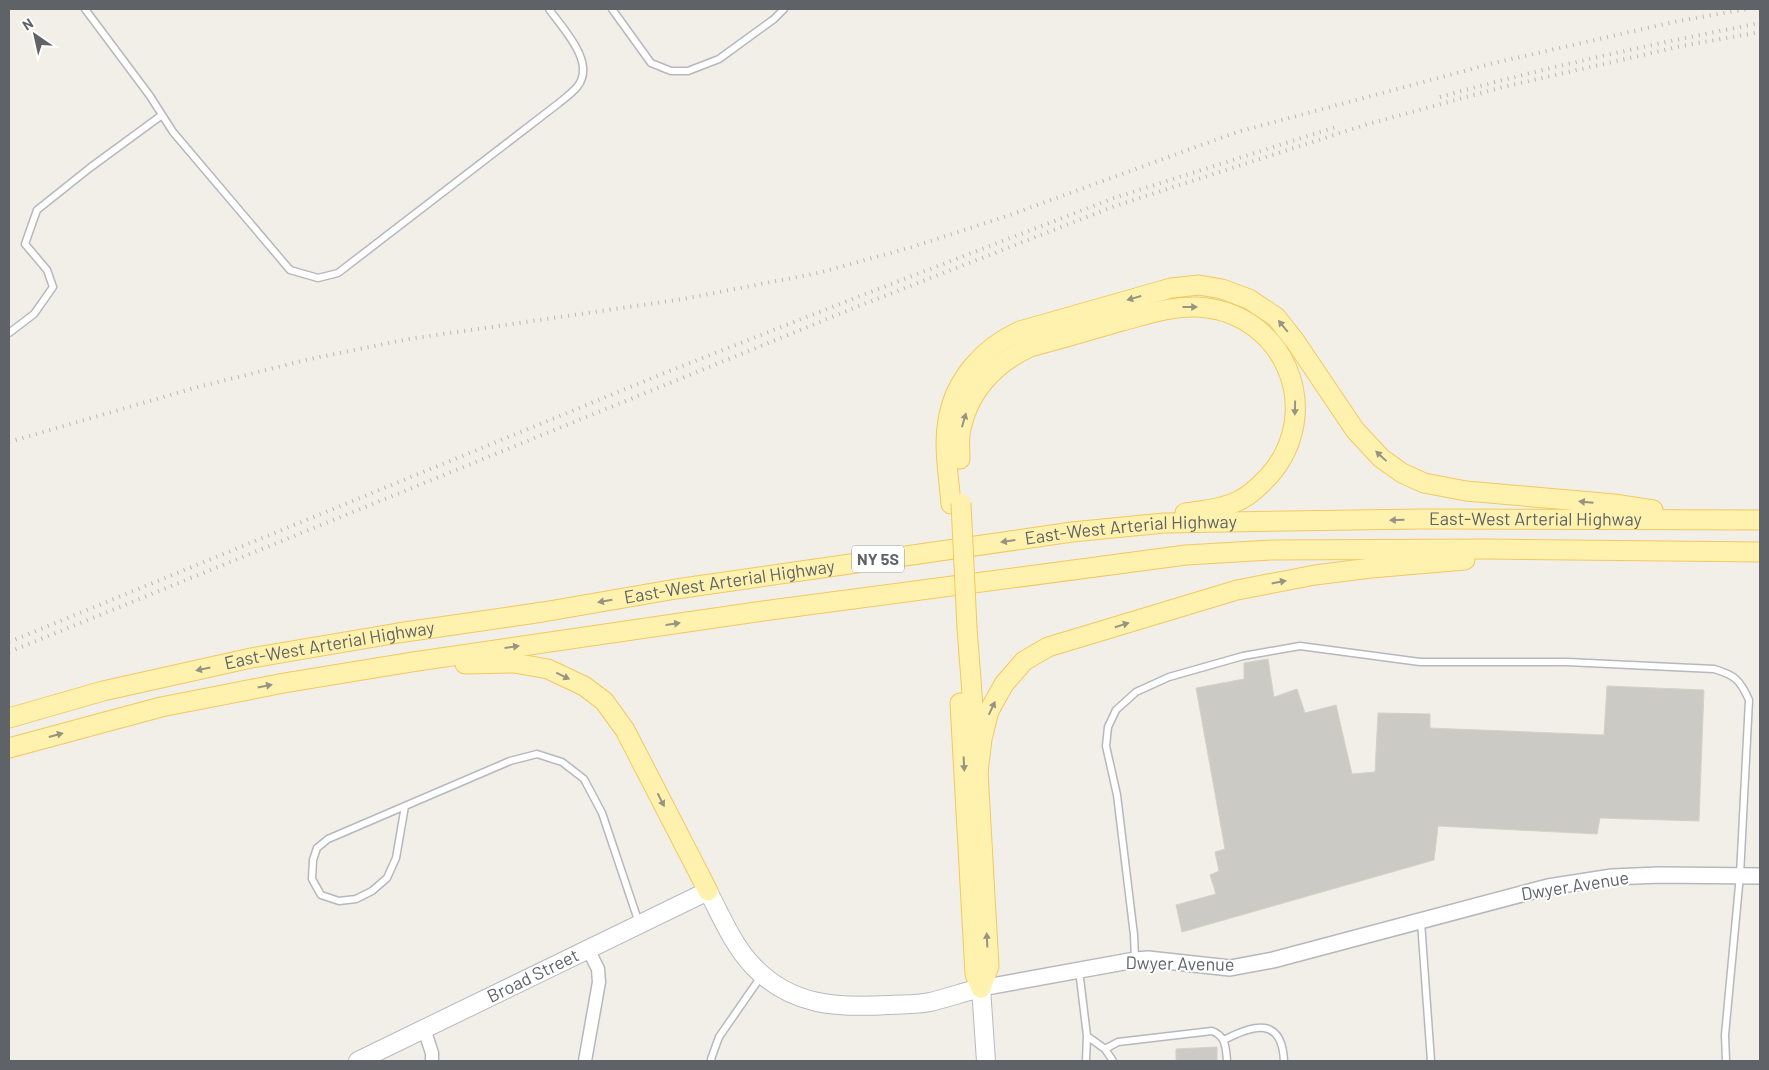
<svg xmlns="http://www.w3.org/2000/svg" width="1769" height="1070" font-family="Barlow,sans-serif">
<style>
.building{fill:#cccac5;stroke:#d6d1c6}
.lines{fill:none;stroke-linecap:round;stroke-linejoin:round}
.service-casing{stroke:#b5b8bc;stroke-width:9}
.minor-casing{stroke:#b5b8bc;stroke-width:15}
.tertiary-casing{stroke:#b5b8bc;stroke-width:18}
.secondary-casing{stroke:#b6babf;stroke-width:20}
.primary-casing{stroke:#f2c960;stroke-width:21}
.service{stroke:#fff;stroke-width:6}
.minor{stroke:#fff;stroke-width:12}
.tertiary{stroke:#fff;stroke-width:15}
.secondary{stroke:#fff;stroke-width:18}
.primary{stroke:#fff2af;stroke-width:19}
.rail{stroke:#b6b7b8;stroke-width:4;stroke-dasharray:1 6;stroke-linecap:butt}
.primary-bridge-casing{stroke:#f2c960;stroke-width:21;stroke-linecap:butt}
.primary-bridge{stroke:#fff2af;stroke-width:19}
.oneway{fill:#979581}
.labels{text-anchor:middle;stroke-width:4;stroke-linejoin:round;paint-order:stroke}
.shield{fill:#fff;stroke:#8f9295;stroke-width:1}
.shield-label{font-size:16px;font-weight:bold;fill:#5f6368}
.street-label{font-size:18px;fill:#5f6368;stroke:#fff}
</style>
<rect width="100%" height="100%" fill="#f1efe8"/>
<path class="building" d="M1268,659L1274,697L1297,689L1305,713L1336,705L1352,774L1375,772L1378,713L1430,714V728L1604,735L1607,686L1704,690L1699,821L1600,818L1597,834L1438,826L1434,860L1182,932L1176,905L1216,894L1210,875L1219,871L1215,852L1225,849L1196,688L1244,679V663Z
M1217,1047V1061H1176V1049Z"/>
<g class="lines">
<defs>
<path id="service" d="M85,9L150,96L173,132L290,270L318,278L338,273L559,103C565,98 572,93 577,87C597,63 563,29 549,9
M612,9L651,63L671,71H688L719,59L774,19L784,9
M9,333L34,314L53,287L47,270L25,244L37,210L91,167L162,115
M405,806L396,858L387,878L372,891L356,899L339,901L321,895L312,879L313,860L317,848L328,839L510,761L537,754L562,762L584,779L602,813L639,923
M1421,922L1431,1061
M1135,959L1134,935L1117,795L1106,746L1108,727L1116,710L1136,692L1169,677L1243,656L1300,646L1420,662H1567L1714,669C1735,675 1740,680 1749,700L1740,875L1725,1035L1726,1061
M1079,970L1087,1036L1086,1061
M1087,1036L1105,1049L1113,1061
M1224,1040C1254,1024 1282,1017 1284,1061
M1105,1049L1118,1042L1212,1031C1226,1036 1226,1048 1227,1061
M712,1061L711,1059L719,1037L762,975"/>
<path id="minor" d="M424,1029L432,1053V1061
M585,1061L599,982L598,969L588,949"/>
<path id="tertiary" d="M981,988L1135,960L1148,959L1230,968L1273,960L1548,887L1612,877L1659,875L1760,876"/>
<path id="secondary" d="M358,1061L708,891C721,916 733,945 753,966C791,1006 837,1008 888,1005C901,1004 916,1005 930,1002C947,998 964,992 981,988L986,1061"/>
<g id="primary">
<path d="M960,459C960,451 959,443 960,435C966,394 993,364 1030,347C1061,339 1091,330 1122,321C1145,315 1171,306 1196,307C1283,310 1327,410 1269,476C1260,485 1252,494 1240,500C1223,509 1204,510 1185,513"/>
<path d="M951,504C949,477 943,447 948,420C955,379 983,348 1020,331L1171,288L1199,285L1222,289L1249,299L1276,317L1295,341L1355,430L1381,458L1402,473L1424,483L1466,491L1614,504L1653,510"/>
<path d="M967,628L978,772L989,966L981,988"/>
<path d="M465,664L514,663L548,669L584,686L604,701L625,730L708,891"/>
<path d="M960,703L975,974L981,988"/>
<path id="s1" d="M9,718L103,691L251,658L398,633L543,612L676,589L1072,532L1164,523L1421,519L1760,520"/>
<path d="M9,748L161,707L284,683L412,662L756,612L1186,555L1271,550L1488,549L1760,552"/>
<path d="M978,772L982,739L989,711L1004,684L1024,661L1048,647L1237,590L1315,575L1371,568L1465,560"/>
</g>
</defs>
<use href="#service" class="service-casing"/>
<use href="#minor" class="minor-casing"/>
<use href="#tertiary" class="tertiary-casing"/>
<use href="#secondary" class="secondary-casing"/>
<use href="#primary" class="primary-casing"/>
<use href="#service" class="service"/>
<use href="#minor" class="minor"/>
<use href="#tertiary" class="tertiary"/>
<use href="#secondary" class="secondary"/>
<use href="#primary" class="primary"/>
<path class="rail" d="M1440,97C1546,67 1653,44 1760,23
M9,442L194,388L310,359L409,339L683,299L818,273L912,247L1007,216L1237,132L1494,63L1678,21L1747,9
M9,642L662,374L855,298L1114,198L1339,126
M9,652L859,306L1115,206L1368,124L1503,87L1682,46L1760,32"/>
<defs>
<path id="primary-bridge" d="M961,503L967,628"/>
</defs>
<use href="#primary-bridge" class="primary-bridge-casing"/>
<use href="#primary-bridge" class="primary-bridge"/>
</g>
<defs><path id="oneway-solid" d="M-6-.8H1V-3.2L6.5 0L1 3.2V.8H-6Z" transform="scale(1.25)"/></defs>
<g class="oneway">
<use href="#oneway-solid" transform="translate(1134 298) rotate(164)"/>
<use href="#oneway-solid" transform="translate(1190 307)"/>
<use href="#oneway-solid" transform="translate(1283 326) rotate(-129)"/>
<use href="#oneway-solid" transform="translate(1295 408) rotate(91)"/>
<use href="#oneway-solid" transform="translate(964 420) rotate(-74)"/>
<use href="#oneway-solid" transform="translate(1381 456) rotate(-137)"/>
<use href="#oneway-solid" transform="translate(1586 502) rotate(-175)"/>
<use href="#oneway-solid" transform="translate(1397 520) rotate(179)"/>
<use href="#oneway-solid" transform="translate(1008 541) rotate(172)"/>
<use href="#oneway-solid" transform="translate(1279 582) rotate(-11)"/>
<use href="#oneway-solid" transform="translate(605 601) rotate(170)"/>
<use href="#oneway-solid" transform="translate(673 624) rotate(-8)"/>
<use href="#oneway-solid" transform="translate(1122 625) rotate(-17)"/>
<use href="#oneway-solid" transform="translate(512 647) rotate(-8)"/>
<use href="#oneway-solid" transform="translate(203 669) rotate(168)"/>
<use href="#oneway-solid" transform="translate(563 676) rotate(26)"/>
<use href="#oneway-solid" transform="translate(265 686) rotate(-11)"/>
<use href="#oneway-solid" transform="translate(992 708) rotate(-65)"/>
<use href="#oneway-solid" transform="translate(56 735) rotate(-15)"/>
<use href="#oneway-solid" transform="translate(964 764) rotate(87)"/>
<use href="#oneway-solid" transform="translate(661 800) rotate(63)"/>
<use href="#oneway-solid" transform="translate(987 940) rotate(-93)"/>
</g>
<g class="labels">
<rect class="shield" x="852" y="545.5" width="52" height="27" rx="4"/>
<g class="shield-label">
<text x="878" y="565">NY 5S</text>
</g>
<g class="street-label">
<text dy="6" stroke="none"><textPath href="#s1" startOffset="1544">East-West Arterial Highway</textPath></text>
<text dy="6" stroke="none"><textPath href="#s1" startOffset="1139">East-West Arterial Highway</textPath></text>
<text dy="6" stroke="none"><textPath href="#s1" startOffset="734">East-West Arterial Highway</textPath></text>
<text dy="6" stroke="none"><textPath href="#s1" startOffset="329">East-West Arterial Highway</textPath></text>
<text transform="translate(1575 886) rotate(-9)" y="6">Dwyer Avenue</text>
<text transform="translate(1180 964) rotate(1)" y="6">Dwyer Avenue</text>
<text transform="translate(533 976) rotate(-26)" y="6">Broad Street</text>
</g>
</g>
<rect width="1769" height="1070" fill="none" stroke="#5f6368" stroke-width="20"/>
<g transform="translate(35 35) rotate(326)" stroke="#ffffff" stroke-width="4" paint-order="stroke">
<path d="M0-4L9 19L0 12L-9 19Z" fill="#5f6368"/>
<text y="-8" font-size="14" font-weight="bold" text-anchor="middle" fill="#5f6368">N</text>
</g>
</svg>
